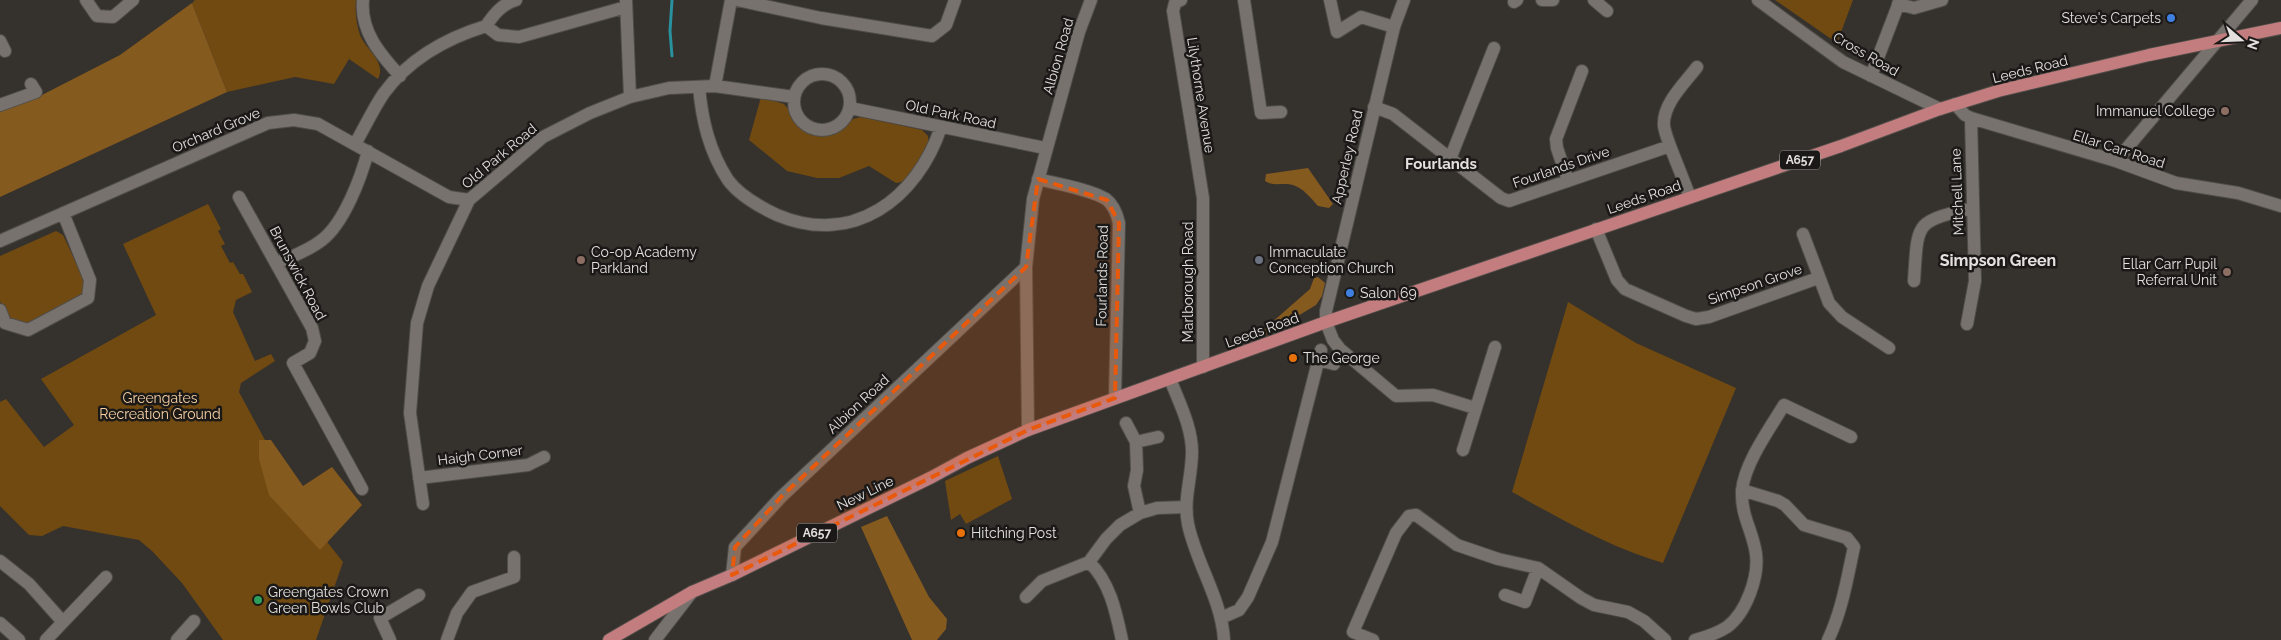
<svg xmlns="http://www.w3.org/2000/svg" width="2281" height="640" font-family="Raleway,sans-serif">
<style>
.green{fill:#714a11}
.forest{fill:#855a1f}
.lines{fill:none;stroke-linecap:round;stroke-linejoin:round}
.stream{stroke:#29909d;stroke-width:3}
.minor-casing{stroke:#504d49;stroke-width:14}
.tertiary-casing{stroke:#504d49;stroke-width:14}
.primary-casing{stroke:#504d49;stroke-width:14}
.minor{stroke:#77726d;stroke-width:12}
.tertiary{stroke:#77726d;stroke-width:12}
.primary{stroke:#c37d7e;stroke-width:12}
.marked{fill:#e8590c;fill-opacity:0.2;stroke:#e8590c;stroke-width:4;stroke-dasharray:10 6;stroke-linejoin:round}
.shop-dot{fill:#3f7fe0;stroke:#1b1917;stroke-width:2}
.education-dot{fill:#8d6e63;stroke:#1b1917;stroke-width:2}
.worship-dot{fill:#6b7280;stroke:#1b1917;stroke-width:2}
.food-dot{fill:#e8710a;stroke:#1b1917;stroke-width:2}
.leisure-dot{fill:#2e9e5b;stroke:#1b1917;stroke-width:2}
.labels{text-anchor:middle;stroke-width:5;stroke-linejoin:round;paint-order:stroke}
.shield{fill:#1b1917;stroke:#a7a4a2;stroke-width:1}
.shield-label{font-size:12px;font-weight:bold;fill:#e3e0de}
.poi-label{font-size:14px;fill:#e3e0de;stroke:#1b1917;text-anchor:start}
.street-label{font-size:14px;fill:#e3e0de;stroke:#1b1917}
.park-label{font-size:14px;fill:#f7d0a3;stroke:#1b1917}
.neighbourhood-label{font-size:15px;font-weight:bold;fill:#e3e0de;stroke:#1b1917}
.quarter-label{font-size:16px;font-weight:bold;fill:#e3e0de;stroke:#1b1917}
</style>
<rect width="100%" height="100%" fill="#35312d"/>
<path class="green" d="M195,0H356C355,13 356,22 360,35C366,50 387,62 378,79L349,59L334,84L295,77L227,92L192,3Z
M1775,0H1853L1837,43Z
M761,97L784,104L811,135L836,134L853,119L861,117L922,130L928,136L929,145L907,181L896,183L869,166L839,178H817L787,171L749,140Z
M208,204L221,229L218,231L225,244L221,246L230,263L233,262L240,274H243L252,292L236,300L233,312L255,361L271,354L275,361L241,383L239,392L305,514L343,562L316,640H223L182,583L152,551L139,540L63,526L42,536L29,535L0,506V402L6,399L44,447L74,425L41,379L156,315L123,244Z
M56,231L63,235L86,284L85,297L22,328L8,321L0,301V256Z
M1568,302L1636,343L1736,388L1663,563C1609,547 1561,519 1512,492Z
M998,456L1012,499L966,524L960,514L951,520L945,481Z"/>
<path class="forest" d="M192,3L227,92L0,197V111L40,96L120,55Z
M1308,168L1333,204L1329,208L1318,206C1311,198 1303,188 1293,185C1283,182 1274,187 1265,181L1266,174Z
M1318,277L1325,283L1322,296L1316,305L1263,337L1261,332L1310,289L1314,278Z
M259,440H271L303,486L332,467L362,505L320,550L269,495L259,459Z
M887,516L929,597L947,619L946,629L937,640H912L861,527Z"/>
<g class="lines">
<path class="stream" d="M672,0L670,31L672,56"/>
<defs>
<path id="minor" d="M86,0L97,16L113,17L133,0
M363,0C360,31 380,54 400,76
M516,0C502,4 494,14 486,26L498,35L519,37L626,7
M626,0L630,97
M737,0L821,18L932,36L946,25L955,0
M1181,0L1175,3L1173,11L1203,198V367
M1244,0L1261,113L1281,112
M1330,0L1337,32L1361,17L1394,27
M1542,0H1553
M1594,0L1607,11
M1758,0L1843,62L1940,109
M1514,2L1517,0
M1898,4L1914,8L1942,0
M0,41L5,51
M794 102a28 28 0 1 1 56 0a28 28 0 1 1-56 0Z
M1871,76L1900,0
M715,86L731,0
M699,87C702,120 709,151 728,180C739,195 760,207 777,215C853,247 917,199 941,127
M1955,104L1965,115L1971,118L2116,161L2176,183L2238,193L2281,206
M0,105L36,92L31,84
M1374,107L1393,114L1501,198L1509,201L1670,146L1690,197
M850,108L1045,148
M355,144C365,127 373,109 384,93C409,59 447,38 486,26
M1670,146C1668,140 1665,133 1664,126C1662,104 1685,83 1697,67
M1450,159L1494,48
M2116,161L2252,0
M1038,179C1058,184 1089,189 1106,199C1114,205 1117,214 1119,223L1115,398
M1568,181L1557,148L1556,139L1582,71
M239,197L312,328L315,341L310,353L293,363L362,489
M1596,229L1617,280L1625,289L1686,316L1696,319L1709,317L1818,278
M1803,234L1829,303L1842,317L1889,348
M0,241L268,123L294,120L318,124L449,197L469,200
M277,263C293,256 308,251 322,240C344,223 361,178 368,151
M1914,281C1918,221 1914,222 1973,208
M0,310L5,323L28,330L88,298L90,280L63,213
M1326,322L1333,340L1340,349L1396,396L1433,395L1475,408
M1967,324L1975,281L1971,118
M1318,360L1334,364
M1126,423L1136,442L1137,470L1134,486L1140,513
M1136,442L1158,437
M1463,450L1495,347
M419,478L528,465L544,457
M1742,490L1778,501L1785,505L1804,525L1847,538L1854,547C1847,579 1842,611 1828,640
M423,504L410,413L417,323L428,286L469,200L543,137L590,113L630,97L669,88L715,86L794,97
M0,561L29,584L63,622
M1089,562C1110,582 1116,612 1122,640
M1538,568L1581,598L1594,605L1628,612L1644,621L1665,640
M732,575L735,547L782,496L1026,267
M1026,597L1042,581L1089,562L1106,539L1120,525L1140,513L1157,508L1186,507
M1221,618L1239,610L1248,597L1272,542L1321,350
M0,623L19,640
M46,640L106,577
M177,640L194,621
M390,640L380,618L419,595
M447,640L457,613L472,592L514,577V557
M655,640L692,592
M1373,640L1353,632L1396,533L1409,516L1416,515L1457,545L1498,559L1538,568L1525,602L1505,595
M1695,640C1706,637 1718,633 1727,627C1746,613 1759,577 1756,554C1753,531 1741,517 1742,491C1744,464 1770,428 1784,405L1851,437"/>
<path id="tertiary" d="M1326,322V311L1394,27L1404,0
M1170,379C1179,402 1192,427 1192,452C1192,477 1183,499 1188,524C1196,563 1222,600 1224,640
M1028,430L1026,267L1033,199L1079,32L1091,0"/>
<path id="primary" d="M609,640L692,592L732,575L932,477L967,458L1028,430L1326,322L1841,146L1940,109L1998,91L2149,55L2281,28"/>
</defs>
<use href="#minor" class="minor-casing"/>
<use href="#tertiary" class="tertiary-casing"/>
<use href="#primary" class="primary-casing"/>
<use href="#minor" class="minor"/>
<use href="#tertiary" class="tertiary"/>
<use href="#primary" class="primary"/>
</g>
<path class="marked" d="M1038,179L1107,200L1119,223L1115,398L1028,430L732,575L735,547L782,496L1026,267Z"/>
<g class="shop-dot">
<circle cx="2171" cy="18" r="5"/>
<circle cx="1350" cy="293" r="5"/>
</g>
<g class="education-dot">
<circle cx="2225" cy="111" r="5"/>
<circle cx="581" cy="260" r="5"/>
<circle cx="2227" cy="272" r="5"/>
</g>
<circle class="worship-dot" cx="1259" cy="260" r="5"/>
<g class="food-dot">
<circle cx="1293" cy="358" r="5"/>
<circle cx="961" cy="533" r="5"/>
</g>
<circle class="leisure-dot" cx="258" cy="600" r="5"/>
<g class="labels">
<g class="shield">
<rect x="1780" y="150.5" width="40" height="19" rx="4"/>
<rect x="797" y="523.5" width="40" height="19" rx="4"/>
</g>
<g class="shield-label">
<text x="1800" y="164">A657</text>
<text x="817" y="537">A657</text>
</g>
<g class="poi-label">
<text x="2161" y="23" text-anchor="end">Steve's Carpets</text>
<text x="2215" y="116" text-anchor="end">Immanuel College</text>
<text x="591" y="257">Co-op Academy<tspan x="591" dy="16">Parkland</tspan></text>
<text x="1269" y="257">Immaculate<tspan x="1269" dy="16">Conception Church</tspan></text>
<text x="2217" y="269" text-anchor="end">Ellar Carr Pupil<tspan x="2217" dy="16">Referral Unit</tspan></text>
<text x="1360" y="298">Salon 69</text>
<text x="1303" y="363">The George</text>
<text x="971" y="538">Hitching Post</text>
<text x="268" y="597">Greengates Crown<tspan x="268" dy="16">Green Bowls Club</tspan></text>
</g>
<g class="street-label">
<text transform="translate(1866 54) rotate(30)" y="5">Cross Road</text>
<text transform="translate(1058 56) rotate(-74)" y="5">Albion Road</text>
<text transform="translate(2030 69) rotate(-14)" y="5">Leeds Road</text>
<text transform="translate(1201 95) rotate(81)" y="5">Lilythorne Avenue</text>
<text transform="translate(951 114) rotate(12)" y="5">Old Park Road</text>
<text transform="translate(216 130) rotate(-23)" y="5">Orchard Grove</text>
<text transform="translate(2119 149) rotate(18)" y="5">Ellar Carr Road</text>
<text transform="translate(499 156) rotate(-40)" y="5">Old Park Road</text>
<text transform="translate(1347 157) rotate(-77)" y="5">Apperley Road</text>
<text transform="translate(1561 167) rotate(-19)" y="5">Fourlands Drive</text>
<text transform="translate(1957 192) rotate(-92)" y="5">Mitchell Lane</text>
<text transform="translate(1644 197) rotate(-19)" y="5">Leeds Road</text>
<text transform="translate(298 273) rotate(62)" y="5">Brunswick Road</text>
<text transform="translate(1102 276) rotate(-89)" y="5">Fourlands Road</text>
<text transform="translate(1188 282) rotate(-90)" y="5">Marlborough Road</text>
<text transform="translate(1755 284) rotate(-19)" y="5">Simpson Grove</text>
<text transform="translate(1262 330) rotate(-20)" y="5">Leeds Road</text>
<text transform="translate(858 404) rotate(-43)" y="5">Albion Road</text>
<text transform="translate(480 455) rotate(-7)" y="5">Haigh Corner</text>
<text transform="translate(865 493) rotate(-26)" y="5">New Line</text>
</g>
<g class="park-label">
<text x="160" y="403">Greengates<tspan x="160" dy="16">Recreation Ground</tspan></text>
</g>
<g class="neighbourhood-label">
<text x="1441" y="169">Fourlands</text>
</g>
<g class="quarter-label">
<text x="1998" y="266">Simpson Green</text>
</g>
</g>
<g transform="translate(2241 40) rotate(109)" stroke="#1b1917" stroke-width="4" paint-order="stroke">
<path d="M0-4L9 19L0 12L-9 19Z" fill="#e3e0de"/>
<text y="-8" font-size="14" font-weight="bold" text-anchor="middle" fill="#e3e0de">N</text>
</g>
</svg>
